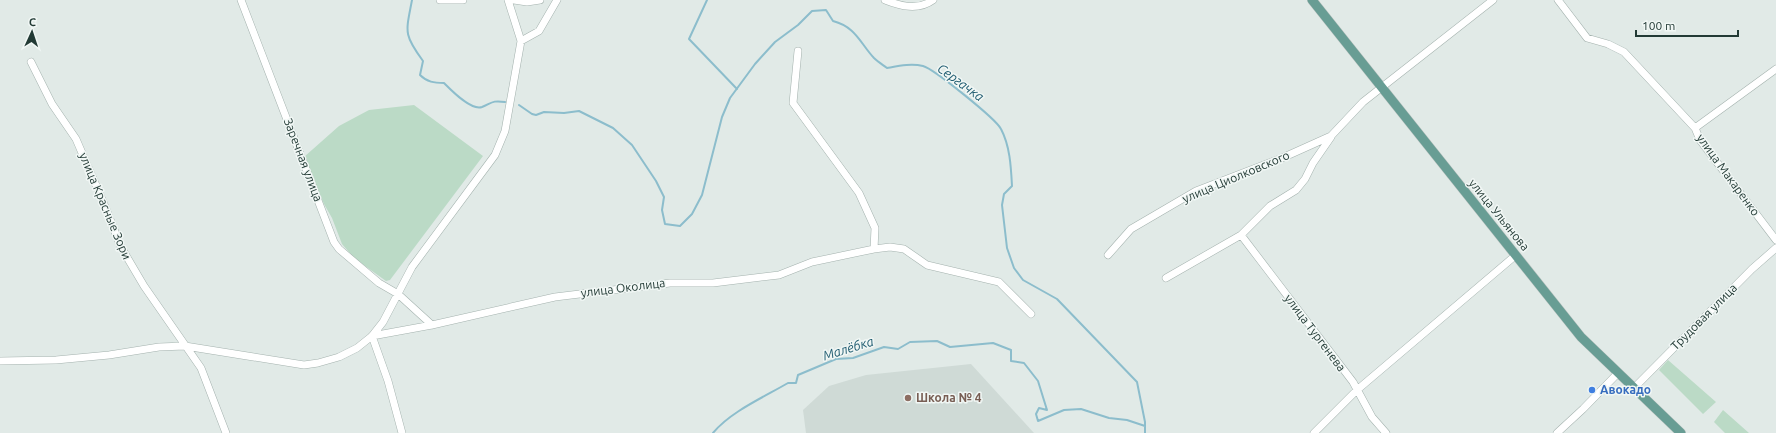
<svg xmlns="http://www.w3.org/2000/svg" width="1776" height="433" font-family="Ubuntu,sans-serif">
<style>
.built{fill:#cfdad6}
.green{fill:#bbdac6}
.lines{fill:none;stroke-linecap:round;stroke-linejoin:round}
.stream{stroke:#8cbdcc;stroke-width:2}
.minor-casing{stroke:#a4b2ae;stroke-width:8}
.major-casing{stroke:#bdc4c2;stroke-width:10}
.minor{stroke:#fff;stroke-width:7}
.major{stroke:#689d94;stroke-width:9}
.shop-dot{fill:#3f7fe0;stroke:#f1f7f5;stroke-width:1.5}
.education-dot{fill:#8d6e63;stroke:#f1f7f5;stroke-width:1.5}
.labels{text-anchor:middle;stroke-width:3;stroke-linejoin:round;paint-order:stroke}
.street-label{font-size:12px;fill:#223a35;stroke:#f1f7f5}
.shop-label{font-size:12px;font-weight:bold;fill:#366cbe;stroke:#f1f7f5;text-anchor:start}
.education-label{font-size:12px;font-weight:bold;fill:#785e54;stroke:#f1f7f5;text-anchor:start}
.water-label{font-size:13px;font-style:italic;fill:#215d71;stroke:#f1f7f5}
</style>
<rect width="100%" height="100%" fill="#e1eae7"/>
<path class="built" d="M971,364L1034,433H806L803,410L829,386L866,375Z"/>
<path class="green" d="M414,105L483,156L390,280L386,281L354,258L342,244L332,218L324,204L304,157L339,126L369,110Z
M1668,360L1716,402L1703,414L1659,370Z
M1723,410L1749,433H1725L1714,422Z"/>
<g class="lines">
<path class="stream" d="M412,0C406,32 403,34 423,61L420,75C427,82 434,83 444,83C451,90 471,111 482,107C492,103 492,100 505,102
M707,0L689,39L737,89
M519,105L532,114L536,115L544,112L564,113L579,111L613,128L632,145L656,181L664,197L662,210L665,224L680,226L692,214L702,195L722,117L730,98L755,64L775,42L798,25L812,11L826,10L833,21C856,27 860,43 874,58C878,62 883,65 887,68C898,66 911,63 923,66C934,69 996,119 1001,129C1010,146 1011,167 1012,186L1004,194L1002,205L1007,248L1014,268L1023,280L1057,299L1137,382L1145,422V433
M713,433C730,412 764,397 788,383H796L798,375L836,359L853,358L884,347L898,349L910,342L937,341L950,347L993,343L1011,350V361L1024,363L1038,381L1047,410L1039,408L1036,414L1038,421L1064,410L1081,409L1109,418L1127,420L1145,426"/>
<defs>
<path id="minor" d="M241,0L334,242L339,249L379,283L398,294L432,325
M440,0H463
M514,0L527,2L540,0
M885,0C900,6 918,11 933,0
M1558,0L1587,38L1608,44L1624,52L1695,128L1700,140L1776,240
M521,41L539,31L557,0
M798,51L793,103L859,193L875,228L874,249
M31,62L52,104L76,139L104,204L121,247L144,286L201,368L226,433
M1695,128L1776,69
M1241,235L1353,382L1372,417L1386,433
M1108,255L1131,229L1196,191L1282,158L1331,136L1363,102L1493,0
M1166,278L1241,235L1270,206L1296,190L1305,179L1313,163L1331,137
M372,336L432,325L555,297L670,283H713L779,275L812,262L874,249L890,247L904,249L927,265L999,282L1031,314
M372,336L388,381L402,433
M0,361L56,360L109,355L159,347L185,346L304,365L318,363L339,357L357,348L372,336L383,322L412,267L495,155L505,131L521,41L508,0
M1633,389L1752,269L1776,248
M1314,433L1357,390L1516,255
M1557,433L1583,409L1618,373"/>
<path id="major" d="M1312,0L1581,337L1681,433"/>
</defs>
<use href="#minor" class="minor-casing"/>
<use href="#major" class="major-casing"/>
<use href="#minor" class="minor"/>
<use href="#major" class="major"/>
</g>
<circle class="shop-dot" cx="1592" cy="390" r="4"/>
<circle class="education-dot" cx="908" cy="398" r="4"/>
<g class="labels">
<g class="street-label">
<text transform="translate(303 160) rotate(69)" y="4">Заречная улица</text>
<text transform="translate(1728 175) rotate(54)" y="4">улица Макаренко</text>
<text transform="translate(1236 177) rotate(-23)" y="4">улица Циолковского</text>
<text transform="translate(105 206) rotate(67)" y="4">улица Красные Зори</text>
<text transform="translate(1499 215) rotate(51)" y="4">улица Ульянова</text>
<text transform="translate(623 288) rotate(-7)" y="4">улица Околица</text>
<text transform="translate(1704 317) rotate(-45)" y="4">Трудовая улица</text>
<text transform="translate(1315 333) rotate(53)" y="4">улица Тургенева</text>
</g>
<g class="shop-label">
<text x="1600" y="394">Авокадо</text>
</g>
<g class="education-label">
<text x="916" y="402">Школа № 4</text>
</g>
<g class="water-label">
<text transform="translate(961 82) rotate(36)" y="5">Сергачка</text>
<text transform="translate(848 348) rotate(-17)" y="5">Малёбка</text>
</g>
</g>
<g transform="translate(32 32) rotate(3)" stroke="#f1f7f5" stroke-width="3" paint-order="stroke">
<path d="M0-3L7 15L0 10L-7 15Z" fill="#223a35"/>
<text y="-6" font-size="11" font-weight="bold" text-anchor="middle" fill="#223a35">С</text>
</g>
<path d="M1636 30v6h102v-6" fill="none" stroke="#223a35" stroke-width="2"/>
<text x="1642" y="30" font-size="12" fill="#223a35" stroke="#f1f7f5" stroke-width="3" paint-order="stroke">100 m</text>
</svg>
